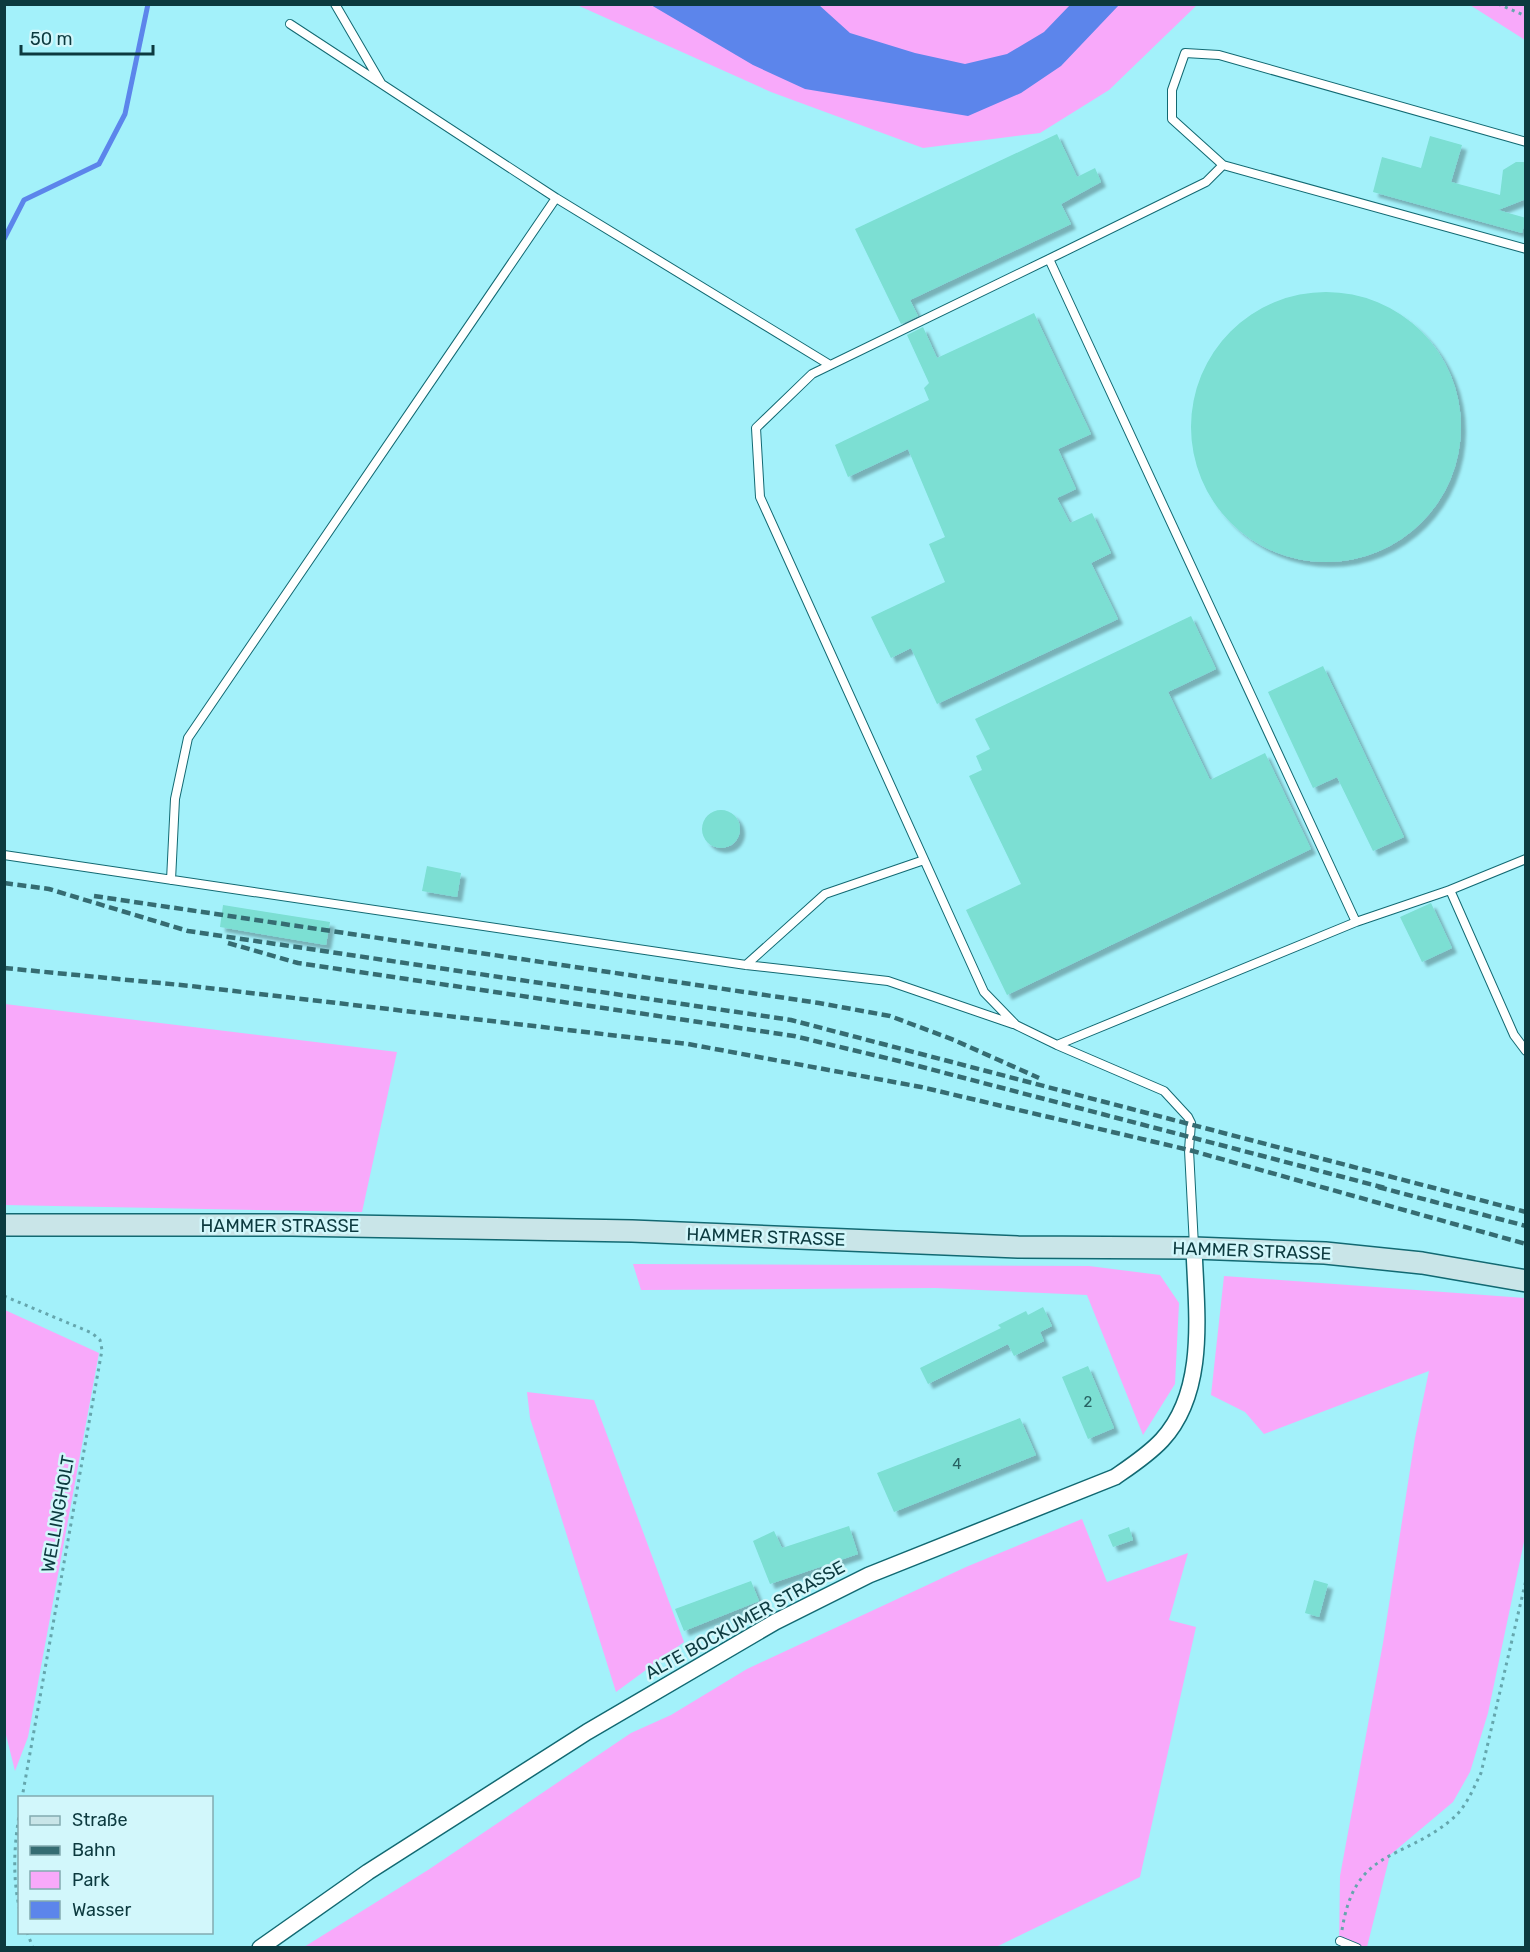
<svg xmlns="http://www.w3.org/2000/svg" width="1530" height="1952" font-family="Rubik,sans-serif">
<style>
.green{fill:#f8a9fa}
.water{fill:#5c85eb}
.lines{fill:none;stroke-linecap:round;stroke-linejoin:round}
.stream{stroke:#5c85eb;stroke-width:5}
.building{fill:#7bdfd3;filter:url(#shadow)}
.lane-casing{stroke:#126972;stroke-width:10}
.street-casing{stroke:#126972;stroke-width:18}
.secondary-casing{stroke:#126972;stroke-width:24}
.path{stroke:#65a6ad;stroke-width:3;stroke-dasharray:3 4.5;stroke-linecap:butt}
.lane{stroke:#fff;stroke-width:8}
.street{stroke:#fff;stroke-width:15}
.secondary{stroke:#c9e5e8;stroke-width:21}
.rail{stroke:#356c72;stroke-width:4.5;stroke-dasharray:9 4.5;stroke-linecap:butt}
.labels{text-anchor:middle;stroke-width:5;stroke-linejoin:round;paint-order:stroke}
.number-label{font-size:15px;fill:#286364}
.street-label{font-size:18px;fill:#0c3a3f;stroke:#d2f7fb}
</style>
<defs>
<filter id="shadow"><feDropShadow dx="5" dy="5" stdDeviation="1.5" flood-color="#0004"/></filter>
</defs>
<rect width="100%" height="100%" fill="#a3f1fa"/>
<path class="green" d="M577,5H1197L1109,90L1040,133L923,148L771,92Z
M1470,5H1525V40Z
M5,1004L397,1052L362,1212L5,1205Z
M633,1264L1089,1266L1160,1275L1179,1303L1175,1384L1143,1435L1087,1295L935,1288L641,1290Z
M1224,1276L1525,1298V1537L1488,1713L1470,1772L1453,1802L1390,1855L1367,1947H1339L1340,1876L1383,1643L1415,1438L1429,1371L1264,1434L1245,1412L1211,1395Z
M5,1310L99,1353L28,1737L15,1771L4,1727Z
M527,1392L594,1400L684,1642L616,1692L530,1418Z
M1082,1519L1107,1582L1188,1553L1169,1620L1196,1627L1140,1877L996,1947H304L428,1870L631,1733L671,1715L747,1669L966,1567Z"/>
<path class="water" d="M651,5H819L850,33L915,53L965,64L1007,54L1044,32L1070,5H1119L1061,66L1021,93L968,116L805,89L753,65Z"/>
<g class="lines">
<path class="stream" d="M4,239L24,200L99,164L125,114L148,4"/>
</g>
<path class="building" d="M1057,134L1077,177L1095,168L1101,182L1061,204L1071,224L910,300L918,316L901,324L855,229Z
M1430,136L1462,145L1451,182L1500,195L1503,170L1516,162H1526V199L1498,210L1526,218L1522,233L1373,192L1382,157L1421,168Z
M1191 427a135 135 0 1 1 270 0a135 135 0 1 1-270 0Z
M1034,313L1091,434L1058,449L1076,489L1057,498L1070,523L1092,513L1111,553L1091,563L1118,619L937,704L911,648L891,658L871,617L945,582L929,544L945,537L908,449L848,477L835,445L929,400L924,388L929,383L907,335L923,327L937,358Z
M1191,616L1216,669L1168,692L1210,780L1265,753L1311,849L1007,995L966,910L1021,884L969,776L982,770L976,756L990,749L975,719Z
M1323,666L1404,837L1373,851L1337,777L1313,788L1268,692Z
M702 829a19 19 0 1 1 38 0a19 19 0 1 1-38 0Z
M427,866L461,873L457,897L422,891Z
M1431,903L1452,948L1422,962L1400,917Z
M223,905L330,922L326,945L220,927Z
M1043,1307L1052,1326L1040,1332L1044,1341L1014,1356L1008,1344L928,1384L920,1368L1001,1328L998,1325L1026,1311L1028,1315Z
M1088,1366L1114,1428L1088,1439L1062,1377Z
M1020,1418L1036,1455L894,1512L877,1473Z
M849,1526L858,1554L770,1584L753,1541L774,1531L782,1548Z
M1129,1527L1133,1540L1113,1547L1108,1535Z
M1314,1580L1328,1584L1319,1617L1305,1613Z
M751,1581L759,1601L684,1631L675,1609Z"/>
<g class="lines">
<defs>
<path id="lane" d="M335,4L381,83
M290,24L556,198L830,365
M1526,142L1219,55L1185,53L1172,90V119L1223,165L1526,249
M1049,259L1206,182L1223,165
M4,855L746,965L888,981L1013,1024
M171,880L175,799L188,738L556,198
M1450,890L1526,859
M1356,922L1049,259L812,374L756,428L760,497L984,992L1016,1025L1057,1045L1356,922L1450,890L1514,1035L1526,1051
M746,965L825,894L924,860
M1057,1045L1164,1091L1188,1117L1191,1123L1189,1150L1194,1246
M1340,1941L1357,1948"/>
<path id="street" d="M260,1948L368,1872L587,1732L775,1622L869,1575L1115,1477C1131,1466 1148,1455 1162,1440C1208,1390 1196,1310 1194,1248"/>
<path id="secondary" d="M4,1225H292L632,1231L1018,1247L1194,1248L1325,1253L1422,1263L1526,1281"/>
</defs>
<use href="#lane" class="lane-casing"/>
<use href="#street" class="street-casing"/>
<use href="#secondary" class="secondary-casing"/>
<path class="path" d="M1498,4L1526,16
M4,1296L92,1333L100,1340L102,1350L22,1798
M20,1810C14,1844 12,1877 20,1911
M1342,1930C1355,1848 1400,1862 1451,1820C1466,1808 1473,1789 1481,1773L1526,1580
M27,1932L33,1948"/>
<use href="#lane" class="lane"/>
<use href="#street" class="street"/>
<use href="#secondary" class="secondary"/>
<path class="rail" d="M4,883L49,889L188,931L791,1020L1526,1212
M94,896L819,1003L890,1016L954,1040L1039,1078
M228,943L298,963L794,1036L903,1062L1385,1188
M4,968L191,986L688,1044L921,1087L1189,1150L1526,1244
M1378,1187L1526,1226"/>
</g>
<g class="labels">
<g class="number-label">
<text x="1088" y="1407">2</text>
<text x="957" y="1469">4</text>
</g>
<g class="street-label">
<text x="280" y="1232">HAMMER STRASSE</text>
<text transform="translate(766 1237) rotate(2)" y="6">HAMMER STRASSE</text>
<text transform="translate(1252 1251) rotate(2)" y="6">HAMMER STRASSE</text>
<text transform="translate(58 1514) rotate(-80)" y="6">WELLINGHOLT</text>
<text transform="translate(745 1620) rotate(-29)" y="6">ALTE BOCKUMER STRASSE</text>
</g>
</g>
<rect width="1530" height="1952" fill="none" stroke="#0c3a3f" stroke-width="12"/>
<rect x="18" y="1796" width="195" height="138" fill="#d2f7fb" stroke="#83abb0" stroke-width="1.5"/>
<rect x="30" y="1816" width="30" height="9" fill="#c9e5e8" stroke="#83abb0" stroke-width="1.5"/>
<text x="72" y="1826" font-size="18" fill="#0c3a3f">Straße</text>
<rect x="30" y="1846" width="30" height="9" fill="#356c72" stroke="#83abb0" stroke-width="1.5"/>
<text x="72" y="1856" font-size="18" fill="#0c3a3f">Bahn</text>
<rect x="30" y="1871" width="30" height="18" fill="#f8a9fa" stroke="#83abb0" stroke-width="1.5"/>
<text x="72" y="1886" font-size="18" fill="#0c3a3f">Park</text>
<rect x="30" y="1901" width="30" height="18" fill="#5c85eb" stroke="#83abb0" stroke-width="1.5"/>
<text x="72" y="1916" font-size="18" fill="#0c3a3f">Wasser</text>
<path d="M21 45v9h132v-9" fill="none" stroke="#0c3a3f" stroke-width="3"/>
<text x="30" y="45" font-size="18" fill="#0c3a3f" stroke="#d2f7fb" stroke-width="4.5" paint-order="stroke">50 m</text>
</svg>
